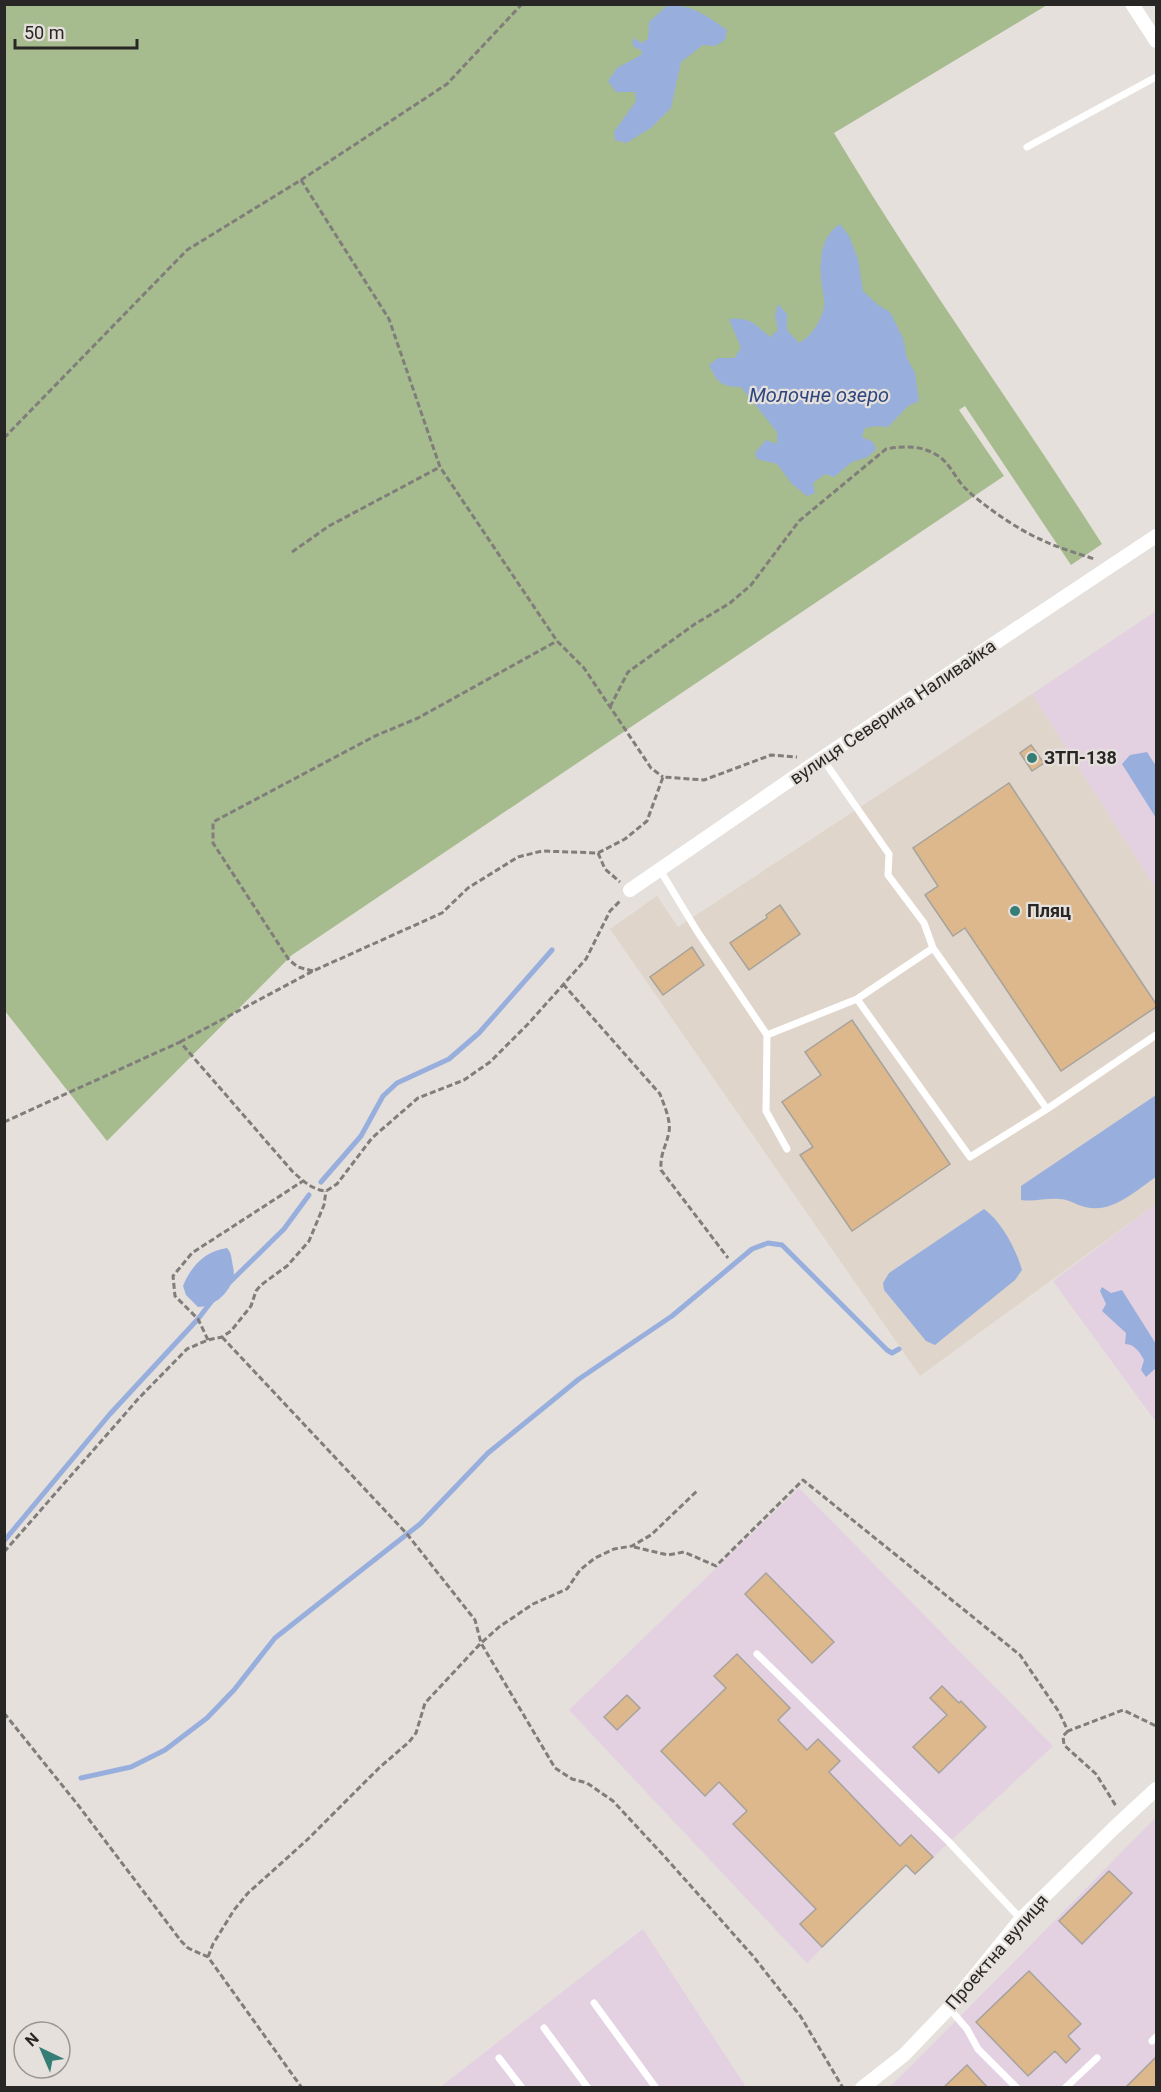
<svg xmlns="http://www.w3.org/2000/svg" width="1161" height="2092" font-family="Roboto,sans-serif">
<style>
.built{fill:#dfd5ca}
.industrial{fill:#e3d1e2}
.green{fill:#a6bb8e}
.water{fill:#98afdd}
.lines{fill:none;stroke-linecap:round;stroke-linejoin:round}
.stream{stroke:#98afdd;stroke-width:5}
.building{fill:#ddb88c;stroke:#a6a29c;stroke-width:1.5}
.path{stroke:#807d7a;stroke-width:3;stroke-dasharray:6 3;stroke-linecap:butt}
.service{stroke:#fff;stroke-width:7}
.minor{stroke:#fff;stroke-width:14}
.poi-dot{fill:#367d76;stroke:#e5e0db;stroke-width:2}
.labels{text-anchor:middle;stroke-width:4.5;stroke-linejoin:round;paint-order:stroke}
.street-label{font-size:18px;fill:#292725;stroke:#e5e0db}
.poi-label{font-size:18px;font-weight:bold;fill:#292725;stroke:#e5e0db;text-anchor:start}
.water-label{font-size:20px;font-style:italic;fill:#2c4680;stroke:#e5e0db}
</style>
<rect width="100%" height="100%" fill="#e5e0db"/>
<path class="built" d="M1032,694L1156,889V1204L920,1376L610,929L657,896L678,927Z"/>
<path class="industrial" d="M1156,611V889L1032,694Z
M1156,1204V1422L1053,1281Z
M799,1488L1053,1746L915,1874L906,1865L807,1963L569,1710Z
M1156,1817V2087L889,2088L1017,1959Z
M643,1929L746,2087L439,2088Z"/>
<path class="green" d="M5,5H1047L834,133C918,274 1014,406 1102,544L1071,565L965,406L959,410L1004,476L292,955L107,1141L5,1011Z"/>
<path class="water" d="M668,5C691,4 709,17 727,30L725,40L715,46L703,45L681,62L671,108L651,128L626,143L615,140L614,132L636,101L635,92H616L608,81L617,68L641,55L642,51L634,47L632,42L634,38L641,43L648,39L649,22Z
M840,224L849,236L858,259L863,291L878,305L890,312L903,338L907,358L915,373L919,401L908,406L888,427L877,426L865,428L862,437L873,442L876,449L868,457L852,462L834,477L825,474L813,483L815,493L807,496L792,484L777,464L757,459L755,453L766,440L777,444V432L741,387C721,387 717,382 709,365L718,358H734L741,348L729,319C752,317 754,324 770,337L778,330L775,315L778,304L787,314V330L799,343C811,337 822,320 824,306C825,300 823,293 822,287C819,265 819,237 840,224Z
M1147,752L1156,766V818L1122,764L1130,755Z
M1156,1095V1177C1135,1191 1112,1214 1085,1207C1076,1205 1069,1199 1059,1199C1046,1198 1034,1202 1021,1200V1186Z
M984,1209C1002,1222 1016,1249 1022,1270L1015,1280L935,1345L926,1341L884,1290L883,1283L889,1273Z
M227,1248C231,1253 231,1255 232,1261C233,1267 235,1274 233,1280C227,1295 213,1307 198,1307L186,1295L183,1286C191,1266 205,1251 227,1248Z
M1102,1287L1111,1293L1122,1290L1156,1344V1368L1146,1377L1141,1370L1144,1360C1140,1353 1135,1344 1125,1344L1126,1333L1102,1311L1106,1304L1100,1291Z"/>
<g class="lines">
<path class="stream" d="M321,1182L361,1136L383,1096L397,1083L449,1059L479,1033L552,950
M230,1282L284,1229L309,1195
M4,1541L110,1414L198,1319L211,1302
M81,1778L131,1767L165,1750L207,1718L234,1690L275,1638L420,1524L488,1453L579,1379L672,1316L752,1249L768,1243L782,1245L887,1350L892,1353L899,1349"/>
</g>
<path class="building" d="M1031,745L1044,763L1032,771L1020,753Z
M1009,783L1156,1004V1007L1061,1071L965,928L953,936L925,895L938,886L913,848Z
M780,905L800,934L749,970L730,943L767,918L766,915Z
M692,947L704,965L663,995L650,977Z
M852,1020L950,1164L852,1231L800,1155L813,1147L782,1102L821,1075L805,1052Z
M766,1573L834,1642L812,1663L745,1594Z
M737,1654L790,1708L778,1720L807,1750L818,1739L840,1761L829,1772L900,1846L911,1835L933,1857L915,1874L906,1865L822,1947L800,1924L816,1909L733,1824L747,1811L719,1782L705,1796L661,1751L726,1688L714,1676Z
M942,1686L959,1703L961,1701L986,1727L939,1773L913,1747L947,1715L930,1698Z
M627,1695L640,1708L617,1730L604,1717Z
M1109,1871L1132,1893L1082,1944L1059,1921Z
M1029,1971L1081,2024L1068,2036L1080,2049L1066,2063L1055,2051L1028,2076L976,2022Z
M1156,2057V2088H1125Z
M967,2065L988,2088H943Z"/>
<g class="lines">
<path class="path" d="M301,180L389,319L440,467L557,641L584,668L651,768L663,777
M4,438L187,250L301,180L447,84L522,4
M292,552L329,526L440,467
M610,707L628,672L695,624L730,603L751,585L799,521L886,449C903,446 919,445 935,454C949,461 955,478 965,488C982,505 1020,531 1042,540C1058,548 1077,553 1094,559
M598,853L605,869L620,882
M313,971L298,967L289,960L213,843V822L375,736L418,718L557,641
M563,984L660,1094C664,1105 671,1120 669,1132C666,1147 660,1153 661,1170L728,1258
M180,1042L313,971L442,913L468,888L518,857L542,851L598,853L625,839L647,821L663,777L704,780L771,755L797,757
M4,1122L180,1042L292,1171C302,1180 312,1190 326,1191L337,1184L372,1138L418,1098L464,1080L490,1062L529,1023L586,959L610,911L620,901
M222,1337L407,1534L475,1620L481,1643L555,1768L572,1779L587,1783L613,1801L665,1857L753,1956L801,2017L843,2088
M208,1340L198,1319L175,1296L173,1276L192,1253L303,1181
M634,1547L668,1555L684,1552L716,1566L803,1480L1020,1655L1059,1712L1068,1731L1123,1710L1156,1726
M4,1552L139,1398L187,1349L208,1340L222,1337L231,1331L251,1306L256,1291L261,1285L287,1266L309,1241L324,1205L326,1191
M4,1713L78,1805L181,1941L188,1948L208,1957L302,2088
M1068,1731L1063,1736L1064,1745L1096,1774L1116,1806
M208,1957L213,1944L234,1910L248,1893L307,1840L379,1768L409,1742L416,1733L425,1703L481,1643L499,1627L533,1604L567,1589L580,1570L595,1558L614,1549L632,1546L651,1535L698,1490"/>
<path class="service" d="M1027,147L1156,77
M822,758L889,854L888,875L924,923L933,948L1047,1109
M660,870L697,931L767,1035L766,1111L787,1149
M933,948L857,999L970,1157L1047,1109L1156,1035
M767,1035L857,999
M757,1654L949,1842L1021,1919
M594,2003L656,2088
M949,2008L967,2029L978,2049L1017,2088
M544,2028L588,2088
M1152,2041L1156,2037
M499,2058L522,2088
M1065,2088L1097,2058"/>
<path class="minor" d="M1132,4L1156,41
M630,890L822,758L1156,536
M862,2088L904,2055L949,2008L1021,1919L1114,1828L1156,1789"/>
</g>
<g class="poi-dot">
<circle cx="1032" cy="758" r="6"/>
<circle cx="1015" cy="911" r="6"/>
</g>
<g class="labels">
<g class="street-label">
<text transform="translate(893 712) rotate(-34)" y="6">вулиця Северина Наливайка</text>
<text transform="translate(997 1952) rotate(-49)" y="6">Проектна вулиця</text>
</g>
<g class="poi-label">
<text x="1044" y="764">ЗТП-138</text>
<text x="1027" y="917">Пляц</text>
</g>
<g class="water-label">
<text x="819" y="402">Молочне озеро</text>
</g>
</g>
<rect width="1161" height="2092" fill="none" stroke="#292725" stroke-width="12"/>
<g transform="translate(42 2050) rotate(316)"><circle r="28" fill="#e5e0db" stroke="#9a9692" stroke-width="1.5"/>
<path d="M0-4.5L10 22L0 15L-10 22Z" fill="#367d76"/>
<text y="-9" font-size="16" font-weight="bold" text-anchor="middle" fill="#292725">N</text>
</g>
<path d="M15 39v9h122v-9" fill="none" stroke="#292725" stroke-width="3"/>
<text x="24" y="39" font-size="18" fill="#292725" stroke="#e5e0db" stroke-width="4.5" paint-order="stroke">50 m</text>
</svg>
